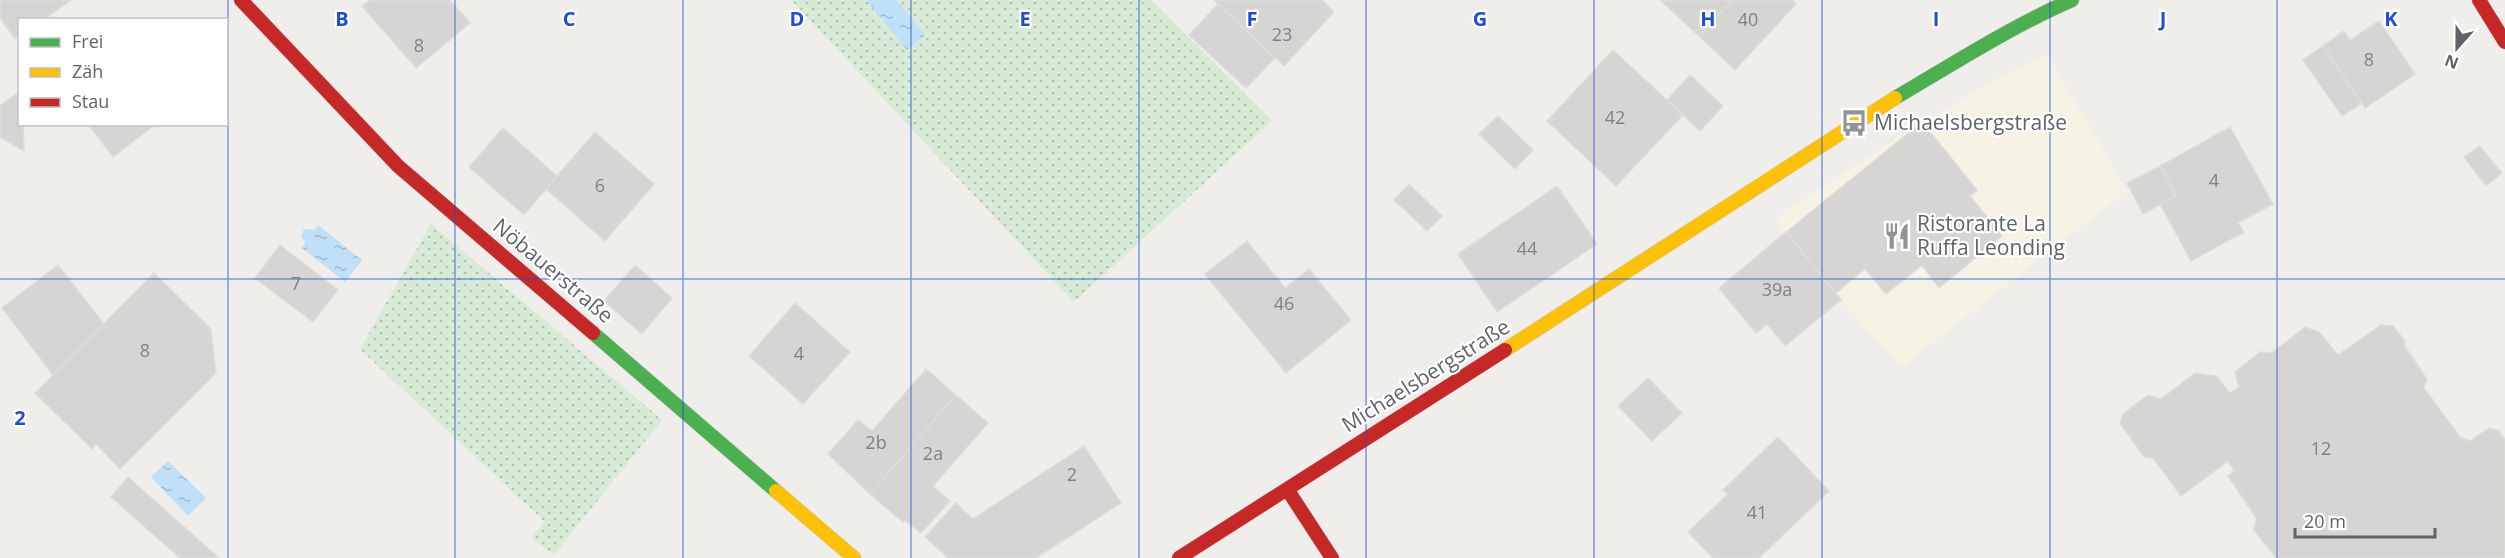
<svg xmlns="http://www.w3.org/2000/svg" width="2505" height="558" font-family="'Open Sans',sans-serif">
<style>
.commercial{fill:#f7f3e4}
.grass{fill:url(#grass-dots)}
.water{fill:url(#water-ripples)}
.building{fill:#d6d5d3;stroke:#deddd9;stroke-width:1.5}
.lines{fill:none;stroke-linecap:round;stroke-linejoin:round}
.fast-casing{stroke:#cacacb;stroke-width:15}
.slow-casing{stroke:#cacacb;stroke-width:15}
.jam-casing{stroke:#cacacb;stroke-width:15}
.fast{stroke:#4caf50;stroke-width:14}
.slow{stroke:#ffc107;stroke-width:14}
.jam{stroke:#c62828;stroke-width:14}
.grid{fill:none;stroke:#1d4ed8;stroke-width:1.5;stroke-opacity:0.55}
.labels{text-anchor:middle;stroke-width:4.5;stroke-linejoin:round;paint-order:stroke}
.number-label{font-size:18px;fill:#7e8184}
.poi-label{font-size:21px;fill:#5f6368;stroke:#fff;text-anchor:start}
.street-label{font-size:21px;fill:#5f6368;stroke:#fff}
.grid-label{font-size:20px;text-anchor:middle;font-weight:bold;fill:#1d4ed8;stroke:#fff;stroke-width:4.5;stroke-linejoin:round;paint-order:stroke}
</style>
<defs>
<pattern id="grass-dots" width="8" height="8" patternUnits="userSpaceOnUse" patternTransform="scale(1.5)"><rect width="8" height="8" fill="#d8ebd6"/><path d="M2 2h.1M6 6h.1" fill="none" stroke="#b2c2b1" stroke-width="1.8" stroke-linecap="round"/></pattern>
<pattern id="water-ripples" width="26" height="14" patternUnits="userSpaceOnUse" patternTransform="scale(1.5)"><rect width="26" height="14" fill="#bfe0f9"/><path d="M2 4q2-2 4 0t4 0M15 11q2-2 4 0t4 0" fill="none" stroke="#9eb9cd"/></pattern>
</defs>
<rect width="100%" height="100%" fill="#efeeea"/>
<path class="commercial" d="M2047,55L2127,191L1901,367L1841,300L1775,218L1925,120L2001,77Z"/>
<path class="grass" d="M791,0H1151L1272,121L1074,302Z
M431,224L662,420L554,555L531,538L545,522L360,349Z"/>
<path class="water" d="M866,0H897L925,35L907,50Z
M318,225L362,260L345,282L302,248L305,242L301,236L304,229L314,230Z
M168,461L206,498L188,516L151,477Z"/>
<path class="building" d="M0,0H71L43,20H20V36L15,39L0,18Z
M370,0H450L470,23L416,68L362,6Z
M1214,0H1322L1334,12L1284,66Z
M1660,0H1733L1699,36Z
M1733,0H1792L1796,4L1735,70L1699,36Z
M1218,4L1275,58L1246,88L1189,35Z
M2379,21L2415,74L2365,108L2323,46L2344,31L2350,40Z
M2323,46L2362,103L2342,116L2303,60Z
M1613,50L1683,115L1616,186L1547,121Z
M1690,75L1723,106L1700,131L1667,100Z
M20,91V124H23L24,151L0,137V106Z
M1498,116L1533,150L1515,169L1479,134Z
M1922,122L1977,190L1970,196L2002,236L1939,288L1922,265L1886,294L1865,269L1836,293L1786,232Z
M88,124H156L113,157Z
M2230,127L2273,204L2238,223L2244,232L2191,261L2160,204L2176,196L2160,166Z
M503,128L557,176L524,215L469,167Z
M595,132L654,184L605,241L546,189Z
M2480,146L2502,173L2486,186L2464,157Z
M2160,166L2176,196L2143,214L2127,183Z
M1409,184L1442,216L1427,231L1394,200Z
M1557,186L1597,244L1497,312L1458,254Z
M1786,232L1841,300L1785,346L1767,324L1756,333L1719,288Z
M1247,241L1285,288L1309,269L1351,320L1286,373L1205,274Z
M280,245L338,290L313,322L255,278Z
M58,265L104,324L53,375L2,308Z
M635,265L672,298L642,334L604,301Z
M154,273L211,329L216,373L120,469L96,444L92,449L35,393Z
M795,303L850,352L803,404L749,356Z
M2381,325L2393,326L2405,341L2404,345L2427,379L2424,388L2460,437L2470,441L2489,428L2499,431L2505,439V558H2276L2253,529L2257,519L2228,476L2234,470L2228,461L2181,496L2153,458L2144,457L2120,423L2123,414L2148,395L2161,399L2195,373L2216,376L2230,393L2239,387L2235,372L2260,352L2272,353L2305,327L2319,332L2338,355Z
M926,369L956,395L870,494L828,454L858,420L872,431Z
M1648,378L1682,413L1652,441L1618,406Z
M956,395L988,423L933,486L950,501L921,533L905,520L903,522L870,494Z
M1778,437L1829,491L1759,558H1713L1688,532L1728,494L1723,490Z
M1084,446L1121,503L1036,558H948L925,537L956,503L973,519Z
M128,477L219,558H180L111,497Z"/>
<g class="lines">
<defs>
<path id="fast" d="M1895,98C1953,64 2010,27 2072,0
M593,333L776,491"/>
<path id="slow" d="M1505,350L1895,98
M776,491L854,558"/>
<path id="jam" d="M241,0L398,166L593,333
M2479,0L2505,42
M1287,489L1332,558
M1179,558L1505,350"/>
</defs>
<use href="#fast" class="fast-casing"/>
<use href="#slow" class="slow-casing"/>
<use href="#jam" class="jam-casing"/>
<use href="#fast" class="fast"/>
<use href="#slow" class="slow"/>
<use href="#jam" class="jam"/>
</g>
<path class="grid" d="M228,0V558M455,0V558M683,0V558M911,0V558M1139,0V558M1366,0V558M1594,0V558M1822,0V558M2050,0V558M2277,0V558M0,279H2505"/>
<defs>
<symbol id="bus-bare" viewBox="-9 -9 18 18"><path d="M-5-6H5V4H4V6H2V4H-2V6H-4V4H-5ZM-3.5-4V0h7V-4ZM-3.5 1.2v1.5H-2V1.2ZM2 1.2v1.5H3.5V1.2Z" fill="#919496" stroke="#fff" stroke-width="2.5" paint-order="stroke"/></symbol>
<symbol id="restaurant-bare" viewBox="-9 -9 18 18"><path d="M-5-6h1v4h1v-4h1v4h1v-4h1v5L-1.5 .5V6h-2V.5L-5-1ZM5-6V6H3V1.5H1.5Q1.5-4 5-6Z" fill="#919496" stroke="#fff" stroke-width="2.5" paint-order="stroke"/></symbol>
</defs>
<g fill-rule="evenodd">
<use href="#bus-bare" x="1835" y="104" width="38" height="38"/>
<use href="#restaurant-bare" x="1878" y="217" width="38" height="38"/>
</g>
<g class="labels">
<g class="number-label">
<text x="1748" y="26">40</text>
<text x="1282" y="41">23</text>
<text x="419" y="52">8</text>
<text x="2369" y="66">8</text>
<text x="1615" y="124">42</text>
<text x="2214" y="187">4</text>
<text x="600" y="192">6</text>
<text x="1527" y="255">44</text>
<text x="296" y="290">7</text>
<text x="1777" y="296">39a</text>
<text x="1284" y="310">46</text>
<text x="145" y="357">8</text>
<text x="799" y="360">4</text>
<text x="876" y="449">2b</text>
<text x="2321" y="455">12</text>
<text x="933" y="460">2a</text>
<text x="1072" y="481">2</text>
<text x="1757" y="519">41</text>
</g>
<g class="poi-label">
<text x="1874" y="130">Michaelsbergstraße</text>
<text x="1917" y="231">Ristorante La<tspan x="1917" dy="24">Ruffa Leonding</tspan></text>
</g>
<g class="street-label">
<text transform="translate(553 271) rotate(40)" y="7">Nöbauerstraße</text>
<text transform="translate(1426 376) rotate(-32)" y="7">Michaelsbergstraße</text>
</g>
</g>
<g class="grid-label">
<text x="342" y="26">B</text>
<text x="569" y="26">C</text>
<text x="797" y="26">D</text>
<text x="1025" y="26">E</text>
<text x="1252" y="26">F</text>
<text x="1480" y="26">G</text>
<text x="1708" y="26">H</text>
<text x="1936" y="26">I</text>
<text x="2163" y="26">J</text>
<text x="2391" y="26">K</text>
<text x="20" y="425">2</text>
</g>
<rect x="18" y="18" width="210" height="108" fill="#ffffff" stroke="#bfc1c3" stroke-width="1.5"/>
<rect x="30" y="38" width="30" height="9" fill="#4caf50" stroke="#bfc1c3" stroke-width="1.5"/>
<text x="72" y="48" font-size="18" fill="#5f6368">Frei</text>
<rect x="30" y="68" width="30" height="9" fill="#ffc107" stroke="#bfc1c3" stroke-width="1.5"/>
<text x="72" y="78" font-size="18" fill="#5f6368">Zäh</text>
<rect x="30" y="98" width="30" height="9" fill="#c62828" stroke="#bfc1c3" stroke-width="1.5"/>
<text x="72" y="108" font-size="18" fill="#5f6368">Stau</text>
<g transform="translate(2457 48) rotate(201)" stroke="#ffffff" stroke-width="4.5" paint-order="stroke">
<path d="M0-4.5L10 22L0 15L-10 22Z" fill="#5f6368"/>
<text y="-9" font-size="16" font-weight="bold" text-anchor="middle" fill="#5f6368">N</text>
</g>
<path d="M2295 528v9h140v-9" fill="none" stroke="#5f6368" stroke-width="3"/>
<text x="2304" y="528" font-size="18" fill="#5f6368" stroke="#ffffff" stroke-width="4.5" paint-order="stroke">20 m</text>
</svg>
